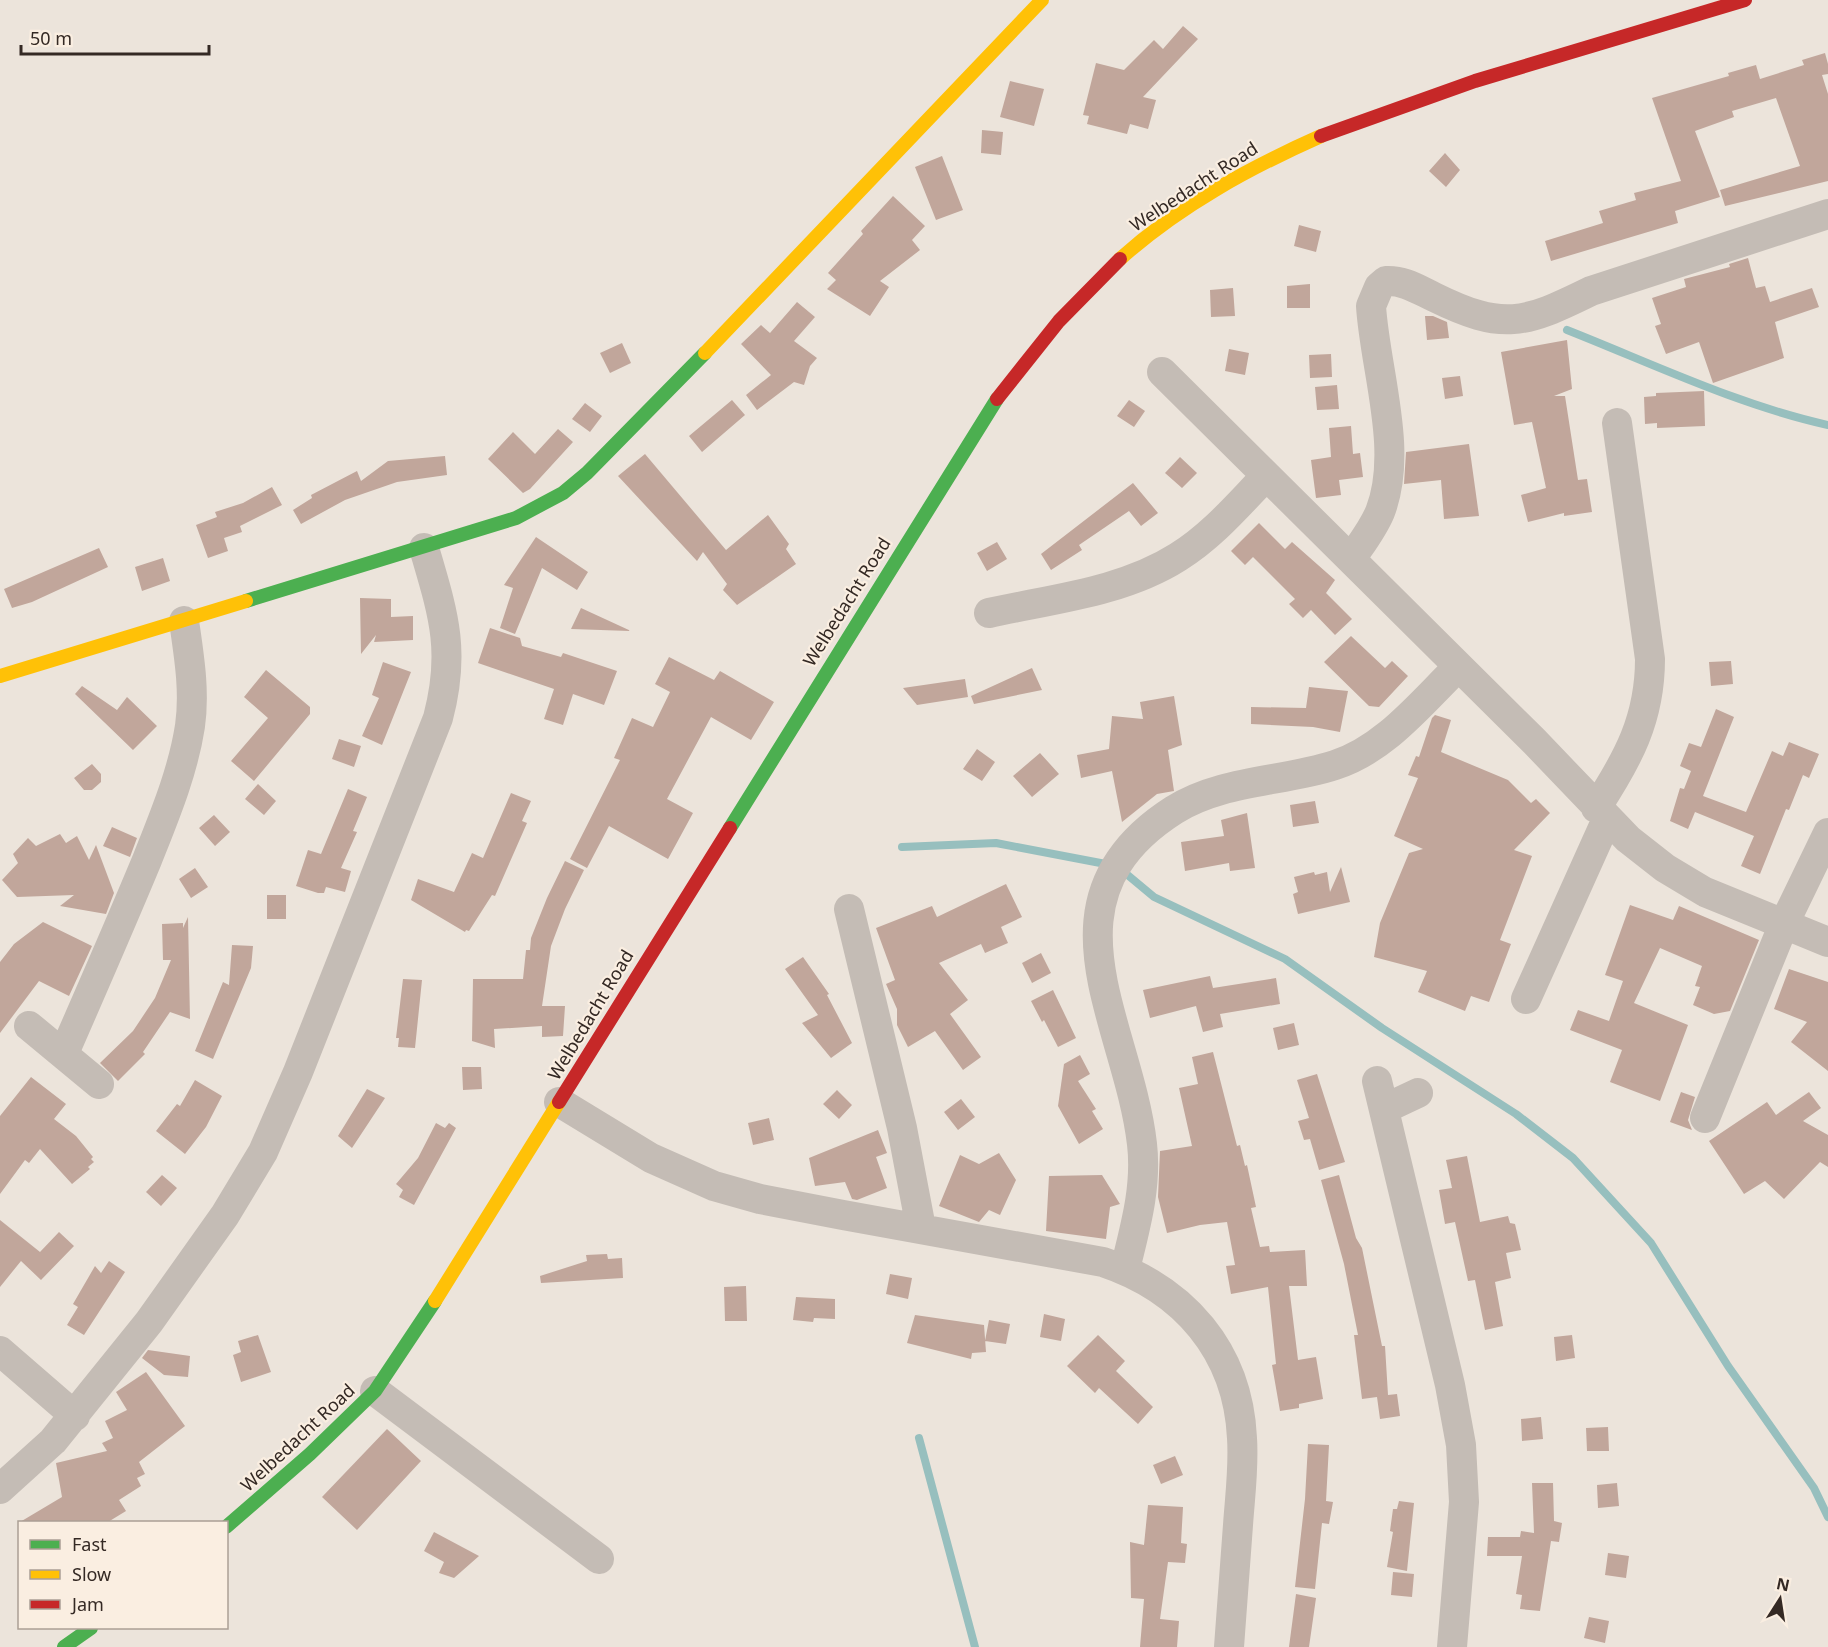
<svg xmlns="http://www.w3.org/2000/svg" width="1828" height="1647" font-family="'Noto Sans',sans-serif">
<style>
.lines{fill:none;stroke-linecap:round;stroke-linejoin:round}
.stream{stroke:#97bfbe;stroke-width:8}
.building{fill:#c1a69b}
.street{stroke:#c4bcb5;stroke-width:30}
.fast{stroke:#4caf50;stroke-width:14}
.slow{stroke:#ffc107;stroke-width:14}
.jam{stroke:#c62828;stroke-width:14}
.labels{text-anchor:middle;stroke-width:4.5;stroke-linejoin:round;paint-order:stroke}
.street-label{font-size:18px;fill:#342924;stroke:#faeee1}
</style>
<rect width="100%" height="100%" fill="#ece4db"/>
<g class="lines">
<path class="stream" d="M1567,330C1653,364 1738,405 1828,425
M902,847L996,843L1111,865
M1124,872L1154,897L1285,959L1382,1028L1516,1114L1573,1158L1651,1243L1728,1366L1814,1488L1828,1517
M919,1438L975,1647"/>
</g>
<path class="building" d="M1183,26L1198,39L1143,97L1156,100L1148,129L1130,124L1127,134L1087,124L1089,116L1083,115L1096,63L1124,70L1154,40L1163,49Z
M1825,53L1828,64V74L1822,75L1828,94V181L1725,206L1720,190L1800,166L1776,98L1732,111L1734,117L1695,131L1720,197L1675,211L1678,223L1551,261L1545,241L1603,223L1599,211L1636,200L1634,193L1681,181L1652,98L1729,76L1728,73L1756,65L1760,79L1804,65L1802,60Z
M1010,81L1044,89L1034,126L1000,117Z
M982,130L1003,132L1001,155L981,153Z
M1445,153L1460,170L1446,187L1429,171Z
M942,156L963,210L936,220L915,167Z
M893,196L925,226L912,240L920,250L880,281L889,287L870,316L827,289L836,280L828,273L863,234L861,231Z
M1299,225L1321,231L1316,252L1294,246Z
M1748,258L1756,288L1765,286L1770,302L1812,288L1819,307L1775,322L1784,358L1713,383L1699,342L1666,354L1655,326L1661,324L1652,298L1686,287L1684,279L1730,267L1729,264Z
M1310,284V308H1287V286Z
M1233,288L1235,316L1211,317L1210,290Z
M797,302L815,317L794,341L817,358L810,366L804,385L794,382L757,410L746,395L771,375L741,344L761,325L770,333Z
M1425,316H1433L1447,322L1449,338L1427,340Z
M1567,340L1572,389L1554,396H1565L1578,480L1587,479L1592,512L1564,516V513L1528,522L1521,495L1546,488L1532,422L1514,425L1501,352Z
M622,343L631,363L610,373L600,353Z
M1229,349L1249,353L1245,375L1225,371Z
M1331,354L1332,377L1310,378L1309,355Z
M1460,376L1463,396L1445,399L1442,378Z
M1337,385L1339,409L1317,410L1315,387Z
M1704,391L1705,426L1657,428V423L1645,424L1644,397L1656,396V393Z
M732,400L745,415L702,452L689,436Z
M1129,400L1145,411L1134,427L1117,416Z
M585,403L602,416L590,432L572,419Z
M1351,426L1353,454L1360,453L1363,477L1339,480L1341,495L1316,498L1311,460L1331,457L1329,428Z
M558,429L573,442L530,489L523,493L488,459L513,432L535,454Z
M1469,444L1479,516L1444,519L1441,480L1404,484L1406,452Z
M645,454L726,550L768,515L789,544L786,549L796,564L737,605L723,590L727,584L703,552L697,561L618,476Z
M445,456L447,475L397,482L345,500L301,524L293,510L312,498L311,495L357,471L361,481L388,461Z
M1180,457L1197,473L1182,488L1165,473Z
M1133,483L1158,513L1141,526L1129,511L1079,545L1082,550L1051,570L1041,554Z
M272,487L282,505L240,526L242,532L224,538L228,551L208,558L196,525L217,517L215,512L243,503Z
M1259,523L1285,549L1292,542L1335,580L1326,593L1352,619L1335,635L1311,610L1303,618L1289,604L1295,599L1253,557L1245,565L1231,551Z
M536,537L588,572L577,590L542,568L515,634L500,628L513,588L504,585Z
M997,542L1007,559L987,571L977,553Z
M99,548L108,567L32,602L12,608L4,589Z
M163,558L170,581L142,591L135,567Z
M360,598L391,599V617L413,616V640L374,642L376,635L361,654Z
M581,608L631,631L571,629Z
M490,628L520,638L522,646L561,657L563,653L617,671L604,705L573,694L563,725L544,719L554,689L478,663Z
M1351,636L1385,668L1392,661L1408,676L1379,707L1369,706L1324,662Z
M669,657L714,680L720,671L774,702L751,740L711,717L667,799L693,813L668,859L609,826L587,868L570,859L620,760L614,758L632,718L653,727L670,692L655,684Z
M1731,661L1733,684L1711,686L1709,662Z
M383,662L411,672L382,745L362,736L379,698L372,695Z
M1032,668L1042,690L974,704L971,696Z
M266,670L310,707V714L254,781L231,761L268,718L244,697Z
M965,679L968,697L917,705L903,688Z
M82,686L117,710L127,697L157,726L133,750L75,694Z
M1309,687L1348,691L1340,732L1313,727L1251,724V707L1306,708Z
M1174,696L1182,745L1168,750L1174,791L1157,794L1122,822L1112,771L1081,778L1077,755L1109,749L1112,716L1143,719L1140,702Z
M1716,709L1734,717L1703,796L1746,812L1772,751L1783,756L1789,742L1819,754L1809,778L1803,775L1789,810L1786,809L1760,874L1741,866L1754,836L1695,812L1688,829L1670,821L1680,788L1684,789L1691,771L1680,766L1689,743L1701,747Z
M1435,715L1451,720L1441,752L1508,780L1531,803L1536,799L1550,813L1514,850L1532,856L1500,940L1511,944L1489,1002L1471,996L1465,1011L1418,992L1427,971L1374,957L1380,923L1409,853L1423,849L1394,836L1418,778L1408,775L1416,756L1419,757L1432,718Z
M339,739L361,746L354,767L332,759Z
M977,749L995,762L982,781L963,769Z
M1040,753L1059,774L1032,797L1013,776Z
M92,764L101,774V782L92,790H84L74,778Z
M258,784L276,801L264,815L245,799Z
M348,789L367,797L353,831L357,832L341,868L351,871L345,892L326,887L324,893H318L296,886L308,850L321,854Z
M511,793L531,801L522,821L527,823L495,896L492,895L469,931L466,930L465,932L411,900L418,879L454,892L472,853L483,858Z
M1315,801L1319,823L1293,827L1290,805Z
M1247,813L1255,868L1230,871L1229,863L1185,871L1181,842L1224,836L1221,820Z
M214,815L230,832L215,846L199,828Z
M112,827L137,838L130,857L103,846Z
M60,834L66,843L77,836L89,860L96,845L114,893L106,914L60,906L74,895L17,897L2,880L18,863L13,854L28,838L36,846Z
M565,861L584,870L565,909L551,946L542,1006H565L563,1036L542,1037V1026L494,1029L495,1048L472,1041L473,979H523L526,950H530L531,938L547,898Z
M1341,867L1350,902L1298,914L1293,894L1298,892L1294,877L1314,872L1315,875L1327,872L1330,892Z
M195,868L208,887L191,898L179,879Z
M1006,884L1022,917L1001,927L1008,943L985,953L981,944L939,963L968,1000L950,1014L981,1057L963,1070L935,1031L908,1047L897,1025V1009L886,984L895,980L876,928L932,906L937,917Z
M267,895H286V919H267Z
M1630,905L1673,920L1679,906L1759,940L1730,1011L1714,1014L1693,1005L1700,987L1695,986L1702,966L1660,948L1634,1003L1688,1025L1660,1101L1610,1082L1622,1050L1570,1030L1578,1010L1609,1021L1623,981L1605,975Z
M188,917L190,1019L170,1012L143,1052L145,1054L118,1081L100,1063L133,1031L155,998L171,960H163L162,924L183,923V928Z
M43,922L92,946L69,996L39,981L0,1033V962L14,944Z
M232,945L253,946L251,968L213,1059L195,1051L223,982L229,985Z
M1041,953L1051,973L1032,983L1022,963Z
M803,957L829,994L827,995L852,1043L831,1058L802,1023L818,1015L785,969Z
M1789,969L1828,982V1071L1791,1042L1807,1022L1774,1009Z
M1210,976L1213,988L1276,978L1280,1004L1220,1014L1223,1027L1203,1032L1196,1006L1150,1018L1143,990Z
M403,979L422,980L415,1048L398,1047L399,1038H396Z
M1053,990L1076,1038L1058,1047L1044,1020L1042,1022L1031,1001Z
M1294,1023L1299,1045L1278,1050L1273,1028Z
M1213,1052L1237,1146L1240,1145L1245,1166L1247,1165L1256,1207L1251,1208L1260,1247L1269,1246L1270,1252L1305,1250L1307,1286H1289L1298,1360L1316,1357L1323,1399L1299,1404V1408L1280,1411L1272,1365L1276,1364L1268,1287L1231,1294L1226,1266L1235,1265L1227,1222L1200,1225L1167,1233L1158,1197L1160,1151L1192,1146L1179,1088L1198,1084L1192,1057Z
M1080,1055L1090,1074L1078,1081L1096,1109L1092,1111L1103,1129L1079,1144L1058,1106L1064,1064Z
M462,1067H481L482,1089L463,1090Z
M1317,1074L1345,1162L1319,1170L1310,1139L1304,1140L1298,1121L1309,1118L1297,1080Z
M31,1077L66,1104L54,1119L76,1136L93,1157L91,1159L94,1162L88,1167L90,1169L72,1184L40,1149L29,1163L25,1160L0,1194V1116Z
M195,1080L222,1096L206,1127L185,1154L156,1131L177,1104L180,1106Z
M367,1089L385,1098L352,1148L338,1136Z
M837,1090L852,1105L839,1119L823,1104Z
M1681,1092L1695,1097L1688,1120L1692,1130L1670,1122Z
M1809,1092L1821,1108L1803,1121L1828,1135V1167L1820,1162L1784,1199L1765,1181L1744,1194L1709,1141L1767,1102L1776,1115Z
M961,1099L975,1117L958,1130L944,1112Z
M769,1118L774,1140L753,1145L748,1123Z
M436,1123L445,1128L449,1123L456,1128L414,1205L399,1197L403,1190L396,1184L418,1158Z
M878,1130L887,1153L876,1157L887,1188L857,1200L852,1199L845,1182L815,1186L809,1158Z
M999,1153L1016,1180L1000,1215L989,1210L979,1222L939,1206L960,1155L979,1164Z
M1467,1156L1480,1222L1508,1216L1510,1223L1515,1224L1521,1250L1506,1253L1511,1278L1495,1282L1503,1326L1485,1330L1475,1280L1468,1281L1455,1222L1445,1224L1439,1190L1452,1188L1446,1160Z
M162,1175L177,1188L161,1206L146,1192Z
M1102,1175L1120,1204L1110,1207L1106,1239L1046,1231L1049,1176Z
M1339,1175L1356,1238L1362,1248L1382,1346H1385L1388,1395L1397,1394L1400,1416L1380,1419L1377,1397L1362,1399L1354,1335H1358L1344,1264L1321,1180Z
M0,1220L40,1252L59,1232L74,1246L41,1280L21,1261L0,1287Z
M607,1254L608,1259L622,1258L623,1278L541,1283L540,1276L587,1261L586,1255Z
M109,1261L125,1272L84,1335L67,1325L78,1307L73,1304L95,1266L101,1273Z
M890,1274L912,1278L908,1299L886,1294Z
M746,1286L747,1321H725L724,1287Z
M796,1297L835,1299V1319L814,1318L813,1322L793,1320Z
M1044,1314L1065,1319L1061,1341L1040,1337Z
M915,1315L984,1325L986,1352L972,1353L971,1359L907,1343Z
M989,1320L1010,1324L1006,1344L985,1341Z
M258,1335L271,1372L241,1382L233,1355L241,1352L238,1341Z
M1098,1335L1125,1361L1116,1371L1153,1407L1138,1424L1099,1388L1095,1393L1067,1366Z
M1572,1335L1575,1358L1556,1361L1554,1337Z
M148,1350L190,1356L188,1377L164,1375L142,1358Z
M146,1372L185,1426L139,1462L145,1474L137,1478L141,1486L119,1500L126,1511L108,1522H20L62,1497L56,1463L107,1451L102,1443L113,1438L105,1421L127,1410L116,1392Z
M1541,1417L1543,1439L1522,1441L1521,1419Z
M1608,1427L1609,1451H1587L1586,1428Z
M387,1429L421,1461L357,1530L322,1497Z
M1308,1444L1329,1445L1326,1501L1333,1502L1329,1524L1322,1523L1315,1589L1295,1587L1305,1499Z
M1175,1456L1183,1475L1161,1484L1153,1465Z
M1532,1483H1553L1554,1521L1562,1523L1559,1542L1551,1541L1540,1611L1520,1609L1522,1595L1516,1594L1522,1556H1487L1488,1537H1520L1521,1531L1534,1533Z
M1617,1483L1619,1506L1598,1508L1597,1485Z
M1399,1501L1414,1503L1407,1571L1387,1567L1393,1532L1390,1531L1393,1509H1397Z
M1148,1505L1183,1507L1181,1543L1187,1544L1185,1563L1168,1562L1160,1619L1179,1621L1177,1647H1140L1144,1599L1131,1598L1130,1542L1144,1545Z
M434,1532L479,1556L454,1578L439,1573L444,1562L424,1551Z
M1608,1553L1629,1556L1626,1578L1605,1575Z
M1393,1572L1414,1574L1412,1597L1391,1595Z
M1296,1594L1316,1598L1309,1647H1289Z
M1589,1617L1609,1621L1605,1643L1584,1638Z"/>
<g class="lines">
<path class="street" d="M1162,372L1533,740L1628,839L1665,868L1705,892L1828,942
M1351,559C1361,544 1373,529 1380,512C1404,451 1375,370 1371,306L1379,287L1386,281C1404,280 1419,290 1434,297C1503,331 1524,324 1591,291L1828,214
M989,613C1052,599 1123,592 1178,557C1212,536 1238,505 1266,476
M1596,808C1628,759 1650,719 1650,659L1617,423
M849,909L902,1128L921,1228
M1526,999L1607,819
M29,1026L99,1084
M64,1053C92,989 120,925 147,860C164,817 183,772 190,726C195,691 189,656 184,621
M1377,1081L1450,1385L1461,1445L1464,1502L1452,1647
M559,1102L651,1158L714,1186L760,1199L843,1215L1103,1262C1184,1289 1238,1351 1242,1438C1244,1467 1240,1496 1238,1525C1235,1565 1232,1606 1229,1647
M1384,1109L1418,1093
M1705,1118L1783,926L1828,833
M1125,1269C1135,1228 1147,1187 1142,1144C1128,1022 1033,900 1174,810C1221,780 1283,782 1335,765C1385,749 1421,703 1458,667
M0,1351L75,1416
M375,1391L599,1559
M0,1489L53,1441L149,1322L225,1215L263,1152L298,1072L438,718C456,650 443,613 424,548"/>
<path class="fast" d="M246,601L516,518L563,493L587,473L705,353
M730,828L997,399
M226,1527L310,1454L375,1391L435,1301
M64,1647L91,1628"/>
<path class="slow" d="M1120,259C1179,206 1249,168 1321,136
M705,353L1042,0
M0,676L246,601
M435,1301L559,1102"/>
<path class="jam" d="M1321,136L1475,81L1745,0
M997,399L1059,321L1120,259
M559,1102L730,828"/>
</g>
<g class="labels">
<g class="street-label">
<text transform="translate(1194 187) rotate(-33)" y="6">Welbedacht Road</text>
<text transform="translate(847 602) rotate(-58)" y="6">Welbedacht Road</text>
<text transform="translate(591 1015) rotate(-59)" y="6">Welbedacht Road</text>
<text transform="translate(298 1438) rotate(-43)" y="6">Welbedacht Road</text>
</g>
</g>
<rect x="18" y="1521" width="210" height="108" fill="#faeee1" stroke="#ab9f95" stroke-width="1.5"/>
<rect x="30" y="1540" width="30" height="9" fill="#4caf50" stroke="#ab9f95" stroke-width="1.5"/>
<text x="72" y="1551" font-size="18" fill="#342924">Fast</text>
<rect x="30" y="1570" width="30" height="9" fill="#ffc107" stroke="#ab9f95" stroke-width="1.5"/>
<text x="72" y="1581" font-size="18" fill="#342924">Slow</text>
<rect x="30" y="1600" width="30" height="9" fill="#c62828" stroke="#ab9f95" stroke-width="1.5"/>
<text x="72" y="1611" font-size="18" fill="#342924">Jam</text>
<g transform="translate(1780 1599) rotate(12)" stroke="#faeee1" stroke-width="4.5" paint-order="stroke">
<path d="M0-4.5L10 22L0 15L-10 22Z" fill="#342924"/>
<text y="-9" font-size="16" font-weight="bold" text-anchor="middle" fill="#342924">N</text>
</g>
<path d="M21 45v9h188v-9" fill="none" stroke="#342924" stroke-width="3"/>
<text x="30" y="45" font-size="18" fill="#342924" stroke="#faeee1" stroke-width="4.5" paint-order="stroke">50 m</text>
</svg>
